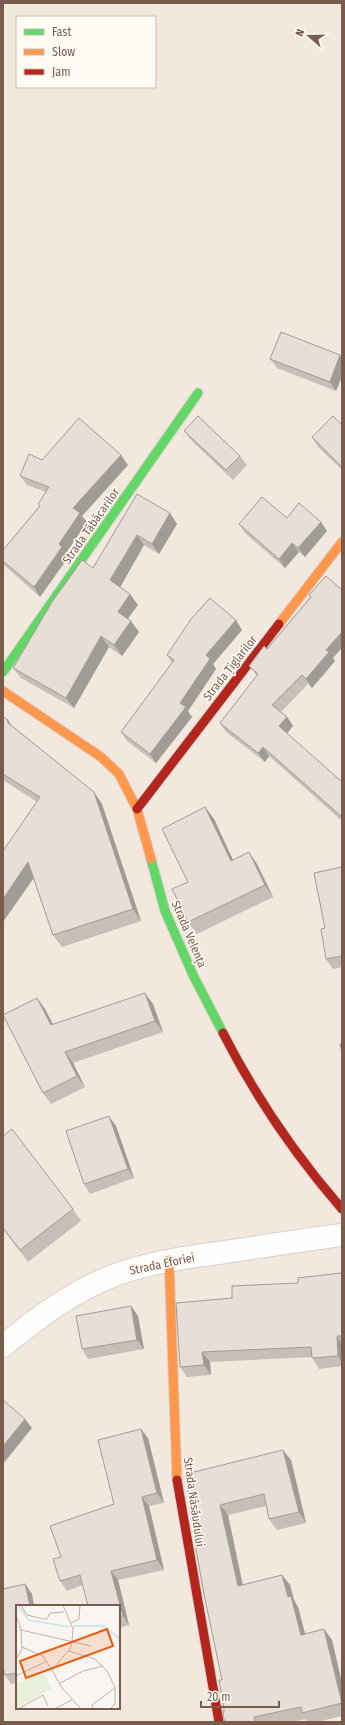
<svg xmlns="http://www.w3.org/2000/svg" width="345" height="1725" font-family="'Fira Sans Condensed',sans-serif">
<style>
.residential{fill:#f2e8de;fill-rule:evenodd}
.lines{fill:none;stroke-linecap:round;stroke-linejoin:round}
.street-casing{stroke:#d7d1cb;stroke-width:24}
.fast-casing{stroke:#d9d2cb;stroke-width:11}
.slow-casing{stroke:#d9d2cb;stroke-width:11}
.jam-casing{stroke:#d9d2cb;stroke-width:11}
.street{stroke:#fefefd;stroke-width:22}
.fast{stroke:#63d668;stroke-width:9}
.slow{stroke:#ff974d;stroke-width:9}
.jam{stroke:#b3261e;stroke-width:9}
.wall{fill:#c6bfb9}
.shaded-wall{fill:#a19b96}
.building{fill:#e6ded7;stroke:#a19b96}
.labels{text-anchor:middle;stroke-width:3;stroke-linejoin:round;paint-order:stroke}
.street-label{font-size:12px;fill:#7a5c4d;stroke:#fffaf3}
.inset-river{fill:none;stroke:#d0e8ea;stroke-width:2}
.inset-road{fill:none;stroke:#c2b3aa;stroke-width:1}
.view{fill:#e8590c;fill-opacity:0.15;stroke:#e8590c;stroke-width:2}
.inset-edge{fill:none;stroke:#7a5c4d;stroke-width:2}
</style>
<rect width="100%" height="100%" fill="#f9f5f0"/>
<path class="residential" d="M3,3H342V1722H3ZM17,17H155V87H17ZM17,1606H119V1708H17Z"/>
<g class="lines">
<defs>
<path id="street" d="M3,1346C37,1318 73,1291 115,1275C151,1262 188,1257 225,1252C264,1246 303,1240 342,1235"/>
<path id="fast" d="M3,672L198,393
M151,859L165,911L193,975L223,1033"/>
<path id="slow" d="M279,624L342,542
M3,691L101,757L119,774L137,809L151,859
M169,1260L177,1480"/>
<path id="jam" d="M137,809L279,624
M223,1033C255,1096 296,1156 342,1209
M177,1480L219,1722"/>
</defs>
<use href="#street" class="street-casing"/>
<use href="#fast" class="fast-casing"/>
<use href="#slow" class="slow-casing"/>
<use href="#jam" class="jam-casing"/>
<use href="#street" class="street"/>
<use href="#fast" class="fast"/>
<use href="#slow" class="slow"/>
<use href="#jam" class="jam"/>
</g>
<path class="wall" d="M340,355L342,357V376L336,391L277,368L270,359Z
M342,425V470L318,447L312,437Z
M184,431L240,456L247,465L233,480L191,440Z
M42,460L128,465L82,516L87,522L66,553L69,556L40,597L4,565L3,564V550L39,506L38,504L46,492L27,485L20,476Z
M137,494L177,524L159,554L144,545L120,587L138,605L128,619L139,632L122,656L109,647L74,708L21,678L13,668L93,568Z
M287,518L327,531L305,557L299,552L285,568L245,533L239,524Z
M326,576L333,658L335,661L312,688L308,684L281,712L287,717L293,726L287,733L342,782V821L269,756L265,762L226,732L220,723L257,676L249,666L267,649L310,597L309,595Z
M242,630L213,664L216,669L188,711L192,717L156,763L127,741L121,732L172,663L167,655Z
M3,717L13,727L94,792L102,804L141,921L62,947L53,935L34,878L3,922L37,802L3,780Z
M205,807L214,819L233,860L257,864L273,897L197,934L188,922Z
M342,867V967L333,969L326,959L325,928Z
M37,998L45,1009L53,1025L153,1004L163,1032L73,1063L85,1087L51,1104L43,1093Z
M116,1126L134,1178L90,1194L84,1184Z
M3,1136L73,1209L81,1221L28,1262L3,1229Z
M342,1273V1366L319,1369L312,1357L210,1362L211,1375L187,1377L180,1367L232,1298Z
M131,1306L138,1316L144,1349L88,1359L82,1349Z
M148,1438L164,1503L149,1506L164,1570L118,1580L129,1625L119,1628V1606L83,1585L67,1591L60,1581L61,1557L114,1504Z
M291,1460L306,1523L277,1530L269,1519L266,1506L228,1515L243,1585L282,1575L290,1585L294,1600L298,1607L305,1634L324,1629L332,1640L342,1683V1716L317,1722H308L306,1719L290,1722H225L222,1680L199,1538L191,1488Z
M25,1584L32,1594L34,1606H17V1683L11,1684L5,1675L3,1668V1589Z"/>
<path class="shaded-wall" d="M340,355L342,357V376L336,391L330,382Z
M121,455L128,465L82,516L87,522L66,553L69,556L40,597L34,587L59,544L73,508Z
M170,513L177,524L159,554L152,544Z
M321,522L327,531L305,557L298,548Z
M137,535L144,545L118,591L110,580Z
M292,543L299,552L285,568L279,559Z
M130,594L138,605L125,622L118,612Z
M236,620L242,630L213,664L216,669L188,711L192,717L156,763L150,754L180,703L206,655Z
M131,621L139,632L122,656L114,645Z
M342,632V648L333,658L335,661L312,688L306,679L326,650Z
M101,636L109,647L74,708L66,698Z
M287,717L293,726L285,736L279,726Z
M8,720L16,732L7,722Z
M263,747L269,756L265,762L258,753Z
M94,792L102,804L141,921L133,909Z
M205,807L214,819L239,873L231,861Z
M249,852L257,864L273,897L265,885Z
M28,862L37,873L3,922V899Z
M145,993L153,1004L163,1032L155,1021Z
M37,998L45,1009L59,1036L51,1025Z
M65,1052L73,1063L85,1087L77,1076Z
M109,1116L116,1126L134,1178L128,1169Z
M131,1306L138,1316L144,1349L137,1340Z
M337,1336L342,1344V1362L338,1356Z
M202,1352L210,1362L211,1375L204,1365Z
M25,1419L32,1428L3,1464V1446Z
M141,1429L148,1438L164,1503L157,1493Z
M283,1450L291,1460L306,1523L299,1512Z
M142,1497L149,1506L164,1570L157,1560Z
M220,1505L228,1515L245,1597L238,1586Z
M111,1571L118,1580L129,1625L123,1616Z
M282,1575L290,1585L294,1600L298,1607L308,1645L301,1635L288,1597Z
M25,1584L32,1594L34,1606H30Z
M324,1629L332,1640L342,1683V1704Z"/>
<path class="building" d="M281,332L340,355L330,382L270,359Z
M198,416L240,456L226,470L184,431Z
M333,416L342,425V467L312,437Z
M79,418L121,455L73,508L80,513L59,544L62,547L34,587L3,561V550L40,506L38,504L49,487L20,476L29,454L42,460Z
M137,494L170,513L152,544L137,535L110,580L130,594L118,612L131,621L114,645L101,636L66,698L13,668L52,602L82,560L93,568Z
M262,497L287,518L299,503L321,522L298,548L292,543L279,559L239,524Z
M326,576L342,590V632L326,650L329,652L306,679L302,675L272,705L287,717L279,726L342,782V817L263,747L258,753L220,723L258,674L249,666L264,646L267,649L311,597L309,595Z
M210,598L236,620L206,655L210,659L180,703L186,707L150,754L121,732L174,660L167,655L191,619Z
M3,717L8,720L7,722L94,792L133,909L53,935L28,862L3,899V851L40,797L3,774Z
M205,807L231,861L249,852L265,885L188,922L172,889L188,882L162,829Z
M342,867V956L326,959L321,929L325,928L314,873Z
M145,993L155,1021L65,1052L77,1076L43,1093L3,1015L37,998L51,1025Z
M340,1044H342V1053Z
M109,1116L128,1169L84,1184L66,1131Z
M12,1129L73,1209L20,1250L3,1228V1136Z
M341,1273H342V1336H337L338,1356L312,1358L311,1347L202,1352L204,1365L180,1367L176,1303L232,1298V1286L298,1283V1278Z
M131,1306L137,1340L82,1349L76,1316Z
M3,1400L25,1419L3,1446Z
M141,1429L157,1493L142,1497L157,1560L111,1571L123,1616L119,1617V1606H88L80,1575L60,1581L53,1559L61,1557L50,1526L114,1504L98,1440Z
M283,1450L299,1512L269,1519L264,1494L220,1505L238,1586L282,1575L288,1597L291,1596L301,1635L324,1629L342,1703L302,1713L301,1707L254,1717L255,1722H225L223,1716L224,1709L219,1680H222L205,1599L194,1539L199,1538L187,1488H191L190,1473Z
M25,1584L30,1606H17V1673L5,1675L3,1668V1589Z"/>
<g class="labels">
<g class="street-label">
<text transform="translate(91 526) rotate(-55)" y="4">Strada Tăbăcarilor</text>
<text transform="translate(230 668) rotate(-52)" y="4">Strada Țiglarilor</text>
<text transform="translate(189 934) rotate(67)" y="4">Strada Velența</text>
<text transform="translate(162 1264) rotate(-12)" y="4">Strada Eforiei</text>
<text transform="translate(194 1502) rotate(82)" y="4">Strada Năsăudului</text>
</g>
</g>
<g transform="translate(16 1605)">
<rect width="104" height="104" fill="#f9f5f0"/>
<path d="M24,69L30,72L35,84L0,103V79Z" fill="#e7f0db"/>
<path class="inset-river" d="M2,0L13,15L54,22M57,21H87L102,32L104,39"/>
<path class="inset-road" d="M5,0L11,10L28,14M47,0L57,24L56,36L54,44L36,65L46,83L65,104M28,14H31L34,8L48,7M55,18L63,14L64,0M5,25L75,41M6,42L27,51L36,65M53,46L79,54L91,66L99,82V99L94,104M0,55L6,44L5,25L1,12M0,71L31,56M44,78L67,66L87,61M2,104L27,90L32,101M38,104L56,95M77,104L76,100L99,83"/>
<path class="view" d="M91,24L97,41L10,73L4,56Z"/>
<rect width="104" height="104" class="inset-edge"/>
</g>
<rect width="345" height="1725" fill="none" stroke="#7a5c4d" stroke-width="8"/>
<rect x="16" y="16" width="140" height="72" fill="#fffaf3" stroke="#cabbb1"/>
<rect x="24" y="29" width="20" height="6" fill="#63d668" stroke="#cabbb1"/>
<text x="52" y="36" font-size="12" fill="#7a5c4d">Fast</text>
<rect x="24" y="49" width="20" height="6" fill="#ff974d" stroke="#cabbb1"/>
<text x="52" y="56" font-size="12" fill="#7a5c4d">Slow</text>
<rect x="24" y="69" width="20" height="6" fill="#b3261e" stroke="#cabbb1"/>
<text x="52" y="76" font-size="12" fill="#7a5c4d">Jam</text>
<g transform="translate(309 36) rotate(290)" stroke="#fffaf3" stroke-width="3" paint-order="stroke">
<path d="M0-3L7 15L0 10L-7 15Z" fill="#7a5c4d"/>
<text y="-6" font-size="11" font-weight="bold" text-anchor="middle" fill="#7a5c4d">N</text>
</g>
<path d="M201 1701v6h78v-6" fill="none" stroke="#7a5c4d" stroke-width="2"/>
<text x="207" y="1701" font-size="12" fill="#7a5c4d" stroke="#fffaf3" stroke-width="3" paint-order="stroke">20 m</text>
</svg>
